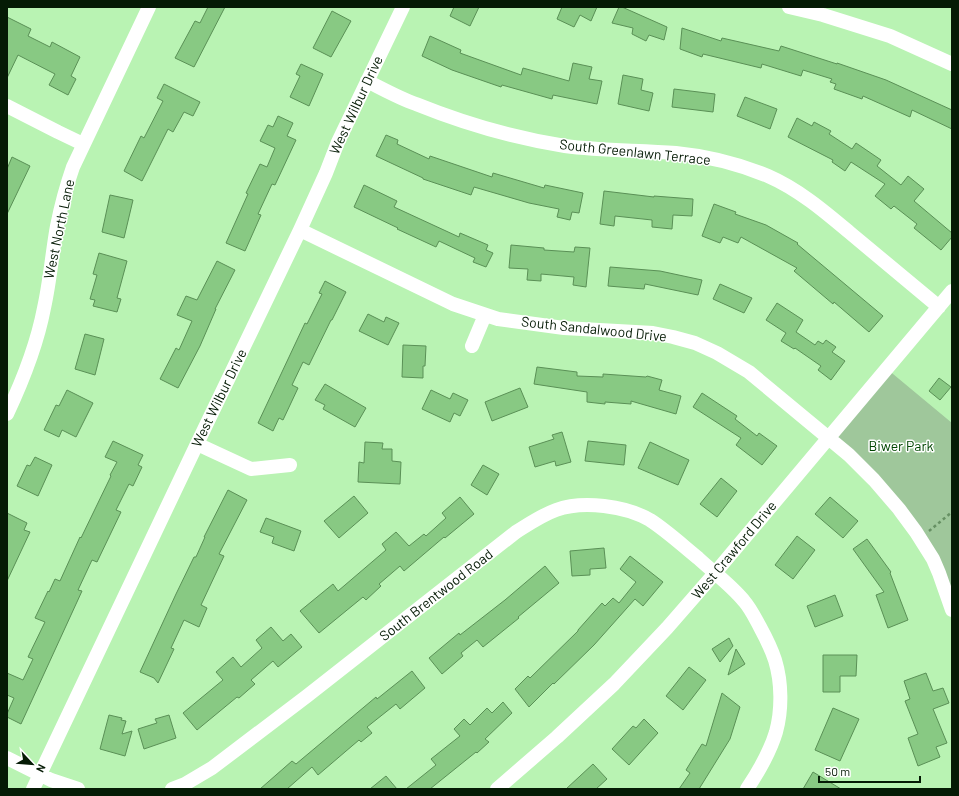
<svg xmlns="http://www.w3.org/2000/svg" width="959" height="796" font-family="Barlow,sans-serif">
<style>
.green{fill:#9fc79b}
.building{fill:#88c983;stroke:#5a9056}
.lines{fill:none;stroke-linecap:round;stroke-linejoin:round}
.path{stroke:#669063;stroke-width:2.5;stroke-dasharray:3 3;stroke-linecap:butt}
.minor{stroke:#fff;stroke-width:14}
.labels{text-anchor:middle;stroke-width:3;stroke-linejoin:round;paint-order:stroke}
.street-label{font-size:14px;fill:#051b05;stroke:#fff}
.park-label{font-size:14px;fill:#004500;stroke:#fff}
</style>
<rect width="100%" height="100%" fill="#b9f3b3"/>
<path class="green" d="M887,369L952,423V613L933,559L829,438Z"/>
<path class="building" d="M208,7H225L194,67L175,58L195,21L200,23Z
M454,7H479L470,26L450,16Z
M562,7H597L591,21L580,15L574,27L557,19Z
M619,7H622L667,27L664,40L649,35L646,41L632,34L633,28L612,23Z
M332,11L351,21L331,57L313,48Z
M7,17L31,29L28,36L50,47L52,42L80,57L71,76L76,79L68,95L49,85L55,74L18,55L7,78Z
M682,28L721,41L722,38L779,51L781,46L837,64V63L886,80L952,110V129L912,110L910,117L863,96L862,99L834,89L836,84L830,82L832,79L803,70L801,76L762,64L761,68L703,54L702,57L680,49Z
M430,36L461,50L460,53L521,75L523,68L569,81L573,63L592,67L589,79L602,81L597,104L553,95L552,99L502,85L501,87L452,70L422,56Z
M301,64L323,74L309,106L290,97L300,76L296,74Z
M623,75L643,79L641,90L653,93L649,111L618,104Z
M164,84L200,102L193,116L184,112L173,132L168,129L142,181L124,171L141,136L144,138L163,101L157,98Z
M674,89L715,94L713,112L672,107Z
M745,97L777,109L770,129L737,116Z
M278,116L293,123L287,136L296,140L275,185L272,184L258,214L261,215L245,251L226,243L248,194L246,193L260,164L267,167L275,148L260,141L268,125L273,127Z
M797,118L812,126L814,122L831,131L829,134L852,149L856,143L881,160L877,166L901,185L908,176L924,189L914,201L952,233V237L941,250L914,228L917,224L894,206L891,209L875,196L885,184L851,162L845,171L832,162L833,160L788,137Z
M386,135L398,140L397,144L429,159L430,156L492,177L493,173L544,188L545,185L583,193L579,213L572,212L570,220L557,217L559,209L529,203L474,187L471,195L423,179V178L376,156Z
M12,157L30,166L7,214V169Z
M364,185L397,201L394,207L459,237L460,233L488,245L486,250L493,253L486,267L473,262L475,258L439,241L436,247L397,229L398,228L354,207Z
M604,191L654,197V196L693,199L692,216L673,215L672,229L652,227V220L615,216L614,226L600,224Z
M110,195L133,200L124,238L102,232Z
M714,204L736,212L735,214L766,225L798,243L797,244L883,316L869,332L834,302L833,304L794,271L797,268L741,237L738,243L723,237L720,243L702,236Z
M511,245L544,248V250L574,252L575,247L590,248L586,287L573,285L574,277L541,274V281L527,280L528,269L509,268Z
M99,253L127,261L117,298L121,299L117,312L93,306L95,300L90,299L97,275L93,274Z
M217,261L235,270L215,309H216L200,346L178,388L160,379L176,348L179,350L192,321L177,315L186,296L197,300Z
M610,267L660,271L702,280L698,295L645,284L644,289L608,286Z
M325,281L346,292L332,320H331L309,365L303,362L292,385L298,388L283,420L279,418L273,431L258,423L305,323L307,324L322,294L319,293Z
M720,284L752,298L744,313L713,299Z
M777,303L803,320L796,332L815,345L818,341L823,344L826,340L836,347L832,352L845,361L831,380L818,370L821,366L795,348L794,349L781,341L786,333L766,320Z
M368,314L384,322L386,317L399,323L388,345L359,331Z
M85,334L104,339L95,375L75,369Z
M403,345L426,346L425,366H423V378L402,377Z
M537,367L577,372V376L603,377V374L646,377L647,376L662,380L659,390L681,396L676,414L631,401V404L605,402V404L587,402V392L534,384Z
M939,378L951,387L940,400L929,391Z
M325,384L366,408L355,427L323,409L325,405L315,400Z
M520,388L528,407L492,421L485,402Z
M67,390L93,403L76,437L62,430L59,437L44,430L56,405L59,406Z
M431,390L450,399L453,393L468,400L460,416L454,413L450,422L422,409Z
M702,393L737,416L735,419L757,436L759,433L777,446L762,465L736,445L741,438L693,407Z
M562,432L571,462L556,466L555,461L535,467L529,447L554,439L552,435Z
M113,441L143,455L138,465L142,467L133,486L129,484L116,510L121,512L97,562L92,560L78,590L82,591L21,724L7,717V714L14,698L7,695V673L23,680L33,659L28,657L45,622L35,618L48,591L49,592L55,579L60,581L80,537L81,538L111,476L110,475L117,462L105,457Z
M588,441L626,445L624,465L585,461Z
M365,442L383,443L382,449H392V461L401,462L400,484L358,482L359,462L364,463Z
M650,442L689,460L678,485L638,468Z
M35,457L52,465L38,496L17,486L27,465L30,466Z
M483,465L499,474L487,495L471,485Z
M721,478L737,491L717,517L700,504Z
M228,490L247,500L219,554L224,556L201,605L207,608L199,627L184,620L171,648L174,649L158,683L154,678L140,672L176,594L194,557H196L205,537H204Z
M354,496L368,513L339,538L324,521Z
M460,497L474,514L445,538L444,537L404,571L400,566L379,584L381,586L366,600L363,597L319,633L300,611L333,584L338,591L386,550L382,544L396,532L409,546L424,534L426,536L446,518L442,513Z
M830,497L858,521L843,538L815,514Z
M7,513L27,523L24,530L30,532L7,581Z
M266,518L301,531L294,551L272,543L274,537L260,532Z
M797,536L815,550L793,579L775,565Z
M867,539L891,572L890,573L908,620L888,628L876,595L884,592L853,549Z
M604,548L606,568L590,569V575L572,576L570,551Z
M630,556L663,582L643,606L635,599L594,645L554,684L553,683L529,707L515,689L528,676L530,678L578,631V630L602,603L605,606L613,598L619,603L636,582L620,569Z
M545,566L559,583L518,617L519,618L483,647L477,640L461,653L463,656L442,674L429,658L459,633L460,635L505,600Z
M835,595L843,616L815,627L807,606Z
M271,627L283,641L291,634L302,647L278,667L273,661L251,680L255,684L239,698L237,697L197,730L183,713L223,680L216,672L233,657L241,667L262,648L256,640Z
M729,638L733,646L720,662L712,649Z
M736,649L745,664L728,675Z
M823,655H857L856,676H840V692H823Z
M689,667L706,680L683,710L666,696Z
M412,671L425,688L400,709L396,704L367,727L372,733L361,742L359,740L318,775L312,767L287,789H260L292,761L296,764L376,697L377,699Z
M926,673L933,691L943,688L949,703L933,709L947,743L936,747L940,757L918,766L908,738L918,734L905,701L910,699L904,681Z
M722,693L740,707L730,739L699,789H679L690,773L686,770L702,744L706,746Z
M503,702L512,713L485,739L489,742L477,753L476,752L430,789H406L436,765L431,759L460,736L454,729L464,719L470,725L487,708L492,713Z
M833,708L859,719L840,761L815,750Z
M109,715L122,718L121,720L126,721L122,734L132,731L125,756L100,749Z
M169,715L176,738L144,749L138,729L157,723L155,719Z
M644,719L658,733L629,765L612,749L633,726L636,728Z
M593,764L607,779L596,789H566Z
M813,772L841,789H803Z
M386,776L397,789H370Z"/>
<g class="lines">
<path class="path" d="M929,531L952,512"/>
<path class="minor" d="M789,7L823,15L890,36L952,64
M367,81C383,89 399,98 416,104C463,123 514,138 565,146C602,151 639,150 676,153C707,156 739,164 768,176C798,189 824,211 849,232C879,257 909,282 939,307
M7,106L58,132L83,144
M300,230L453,304L498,319L564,328L653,333L673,337L695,343L717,353L749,372L849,455L874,480L899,509L916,532L933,559L939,573L952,610
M472,346L485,315
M7,414C23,380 37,345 44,308C50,281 52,254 57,226C61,206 66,187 73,167L149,7
M197,444L251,469L290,465
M7,758L51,780L78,789
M33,789L197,444L300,230L326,173L338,142L403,7
M172,789L185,784L212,768L307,696L516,532C529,524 542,515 556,510C583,500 626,506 650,520C667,531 682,545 698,558C713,572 731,585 744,601C751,609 755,618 760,627C766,638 771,648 775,660C782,683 782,710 776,732C770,752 759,771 747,789
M497,789L557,737L614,684L667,628L715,573L952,291"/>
</g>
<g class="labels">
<g class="street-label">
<text transform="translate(356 105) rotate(-65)" y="5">West Wilbur Drive</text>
<text transform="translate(635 152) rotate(6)" y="5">South Greenlawn Terrace</text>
<text transform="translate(59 229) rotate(-78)" y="5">West North Lane</text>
<text transform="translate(594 329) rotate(6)" y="5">South Sandalwood Drive</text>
<text transform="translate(219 398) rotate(-64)" y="5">West Wilbur Drive</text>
<text transform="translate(734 550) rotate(-50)" y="5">West Crawford Drive</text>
<text transform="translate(436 595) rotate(-38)" y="5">South Brentwood Road</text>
</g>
<g class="park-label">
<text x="901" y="451">Biwer Park</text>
</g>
</g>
<rect width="959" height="796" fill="none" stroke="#051b05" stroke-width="16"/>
<g transform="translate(32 764) rotate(116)" stroke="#ffffff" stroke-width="3" paint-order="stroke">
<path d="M0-3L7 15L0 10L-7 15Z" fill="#051b05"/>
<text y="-6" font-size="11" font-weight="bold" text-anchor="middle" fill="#051b05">N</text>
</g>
<path d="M819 776v6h101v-6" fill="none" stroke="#051b05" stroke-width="2"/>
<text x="825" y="776" font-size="12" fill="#051b05" stroke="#ffffff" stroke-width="3" paint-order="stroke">50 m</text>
</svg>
